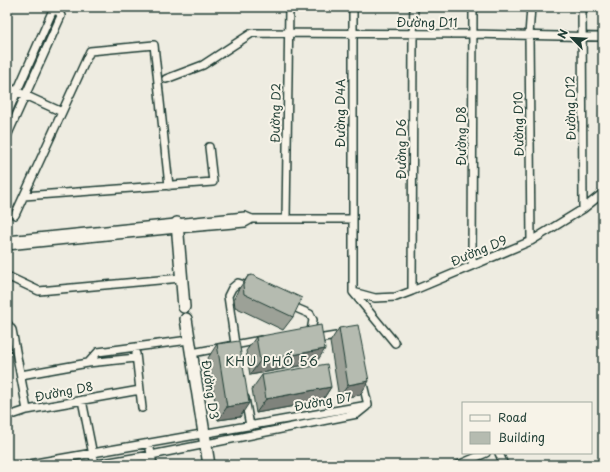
<svg xmlns="http://www.w3.org/2000/svg" width="610" height="472" font-family="'Playpen Sans',sans-serif">
<style>
.lines{fill:none;stroke-linecap:round;stroke-linejoin:round}
.street-casing{stroke:#1f3d34;stroke-width:10}
.secondary-casing{stroke:#1f3d34;stroke-width:14}
.street{stroke:#f7f3e8;stroke-width:7}
.secondary{stroke:#f7f3e8;stroke-width:11}
.wall{fill:#9ca197;stroke:#1f3d34}
.shaded-wall{fill:#7f837b;stroke:#1f3d34}
.building{fill:#b5bbb0;stroke:#1f3d34}
.labels{text-anchor:middle;stroke-width:4;stroke-linejoin:round;paint-order:stroke}
.street-label{font-size:12px;fill:#1f3d34;stroke:#f7f3e8}
.neighbourhood-label{font-size:13px;letter-spacing:1px;fill:#1f3d34;stroke:#f7f3e8}
</style>
<rect width="100%" height="100%" fill="#eeece1"/>
<filter id="ink" filterUnits="userSpaceOnUse"><feTurbulence type="fractalNoise" baseFrequency=".025" numOctaves="2"/><feDisplacementMap in="SourceGraphic" scale="8" xChannelSelector="R" yChannelSelector="G"/><feConvolveMatrix kernelMatrix="1 2 1 2 8 2 1 2 1" color-interpolation-filters="sRGB"/></filter>
<g filter="url(#ink)">
<g class="lines">
<defs>
<path id="street" d="M353,7V292L395,343
M531,7L529,35L531,241
M582,7L583,209
M7,9L8,7
M166,79L203,65L252,33L473,34L603,37
M7,87L62,112
M7,114L52,12L58,10L61,16L7,136
M24,196L213,182L209,147
M15,215L90,51L154,45L169,186
M286,219L289,7
M7,240L245,216L252,219H352
M7,246L177,229L245,223L252,219
M472,265L473,7
M7,276L39,291L181,278
M412,291L413,35L414,7
M353,292L375,298L396,297L412,291L531,241L583,209L603,193
M289,305L310,314L313,320L311,331
M7,323L12,330L27,410L140,390
M316,336L318,339L342,335
M236,351L228,296L232,288L238,283L251,287
M192,353L261,340
M136,354L142,408
M88,363L98,352L189,340
M21,375L88,363L136,358
M362,380L368,405
M245,398L250,426
M82,400L95,465
M15,414L27,410
M149,443L153,465
M499,453L504,465
M24,465L368,405
M91,465L151,455L357,414L367,406
M458,465L486,453"/>
<path id="secondary" d="M177,223L184,307
M186,319L209,465
M602,465L603,463"/>
</defs>
<use href="#street" class="street-casing"/>
<use href="#secondary" class="secondary-casing"/>
<use href="#street" class="street"/>
<use href="#secondary" class="secondary"/>
</g>
<path class="wall" d="M248,276L293,317L283,330L235,307L234,299L238,290Z
M339,328L360,395L339,398L330,342Z
M256,337L316,363L250,375L246,351Z
M217,344L240,417L218,420L208,358Z
M262,375L331,387L322,401L256,413L252,389Z"/>
<path class="shaded-wall" d="M325,349L316,363L250,375L260,361Z
M369,381L360,395L339,398L348,385Z
M331,387L322,401L256,413L266,399Z
M249,403L240,417L218,420L227,407Z"/>
<path class="building" d="M252,275L302,298L293,317L244,294L243,285L248,276Z
M321,325L325,349L260,361L256,337Z
M358,325L369,381L348,385L339,328Z
M239,341L249,403L227,407L217,344Z
M327,364L331,387L266,399L262,375Z"/>
</g>
<g class="labels">
<g class="street-label">
<text x="427" y="27">Đường D11</text>
<text transform="translate(571 108) rotate(-91)" y="4">Đường D12</text>
<text transform="translate(276 113) rotate(-89)" y="4">Đường D2</text>
<text transform="translate(341 113) rotate(-90)" y="4">Đường D4A</text>
<text transform="translate(519 124) rotate(-91)" y="4">Đường D10</text>
<text transform="translate(462 136) rotate(-90)" y="4">Đường D8</text>
<text transform="translate(402 149) rotate(-90)" y="4">Đường D6</text>
<text transform="translate(479 251) rotate(-23)" y="4">Đường D9</text>
<text transform="translate(210 390) rotate(82)" y="4">Đường D3</text>
<text transform="translate(64 392) rotate(-11)" y="4">Đường D8</text>
<text transform="translate(323 402) rotate(-10)" y="4">Đường D7</text>
</g>
<g class="neighbourhood-label">
<text x="272" y="366">KHU PHỐ 56</text>
</g>
</g>
<rect width="610" height="472" fill="none" stroke="#f7f3e8" stroke-width="24"/>
<rect x="12" y="12" width="586" height="448" fill="none" stroke="#1f3d34" stroke-width="1.5" filter="url(#ink)"/>
<rect x="462" y="402" width="130" height="52" fill="#f7f3e8" stroke="#a1aaa0"/>
<rect x="470" y="415" width="20" height="6" fill="#f7f3e8" stroke="#a1aaa0"/>
<text x="498" y="422" font-size="12" fill="#1f3d34">Road</text>
<rect x="470" y="432" width="20" height="12" fill="#b5bbb0" stroke="#a1aaa0"/>
<text x="498" y="442" font-size="12" fill="#1f3d34">Building</text>
<g transform="translate(572 38) rotate(294)" stroke="#f7f3e8" stroke-width="3" paint-order="stroke">
<path d="M0-3L7 15L0 10L-7 15Z" fill="#1f3d34"/>
<text y="-6" font-size="11" font-weight="bold" text-anchor="middle" fill="#1f3d34">N</text>
</g>
</svg>
